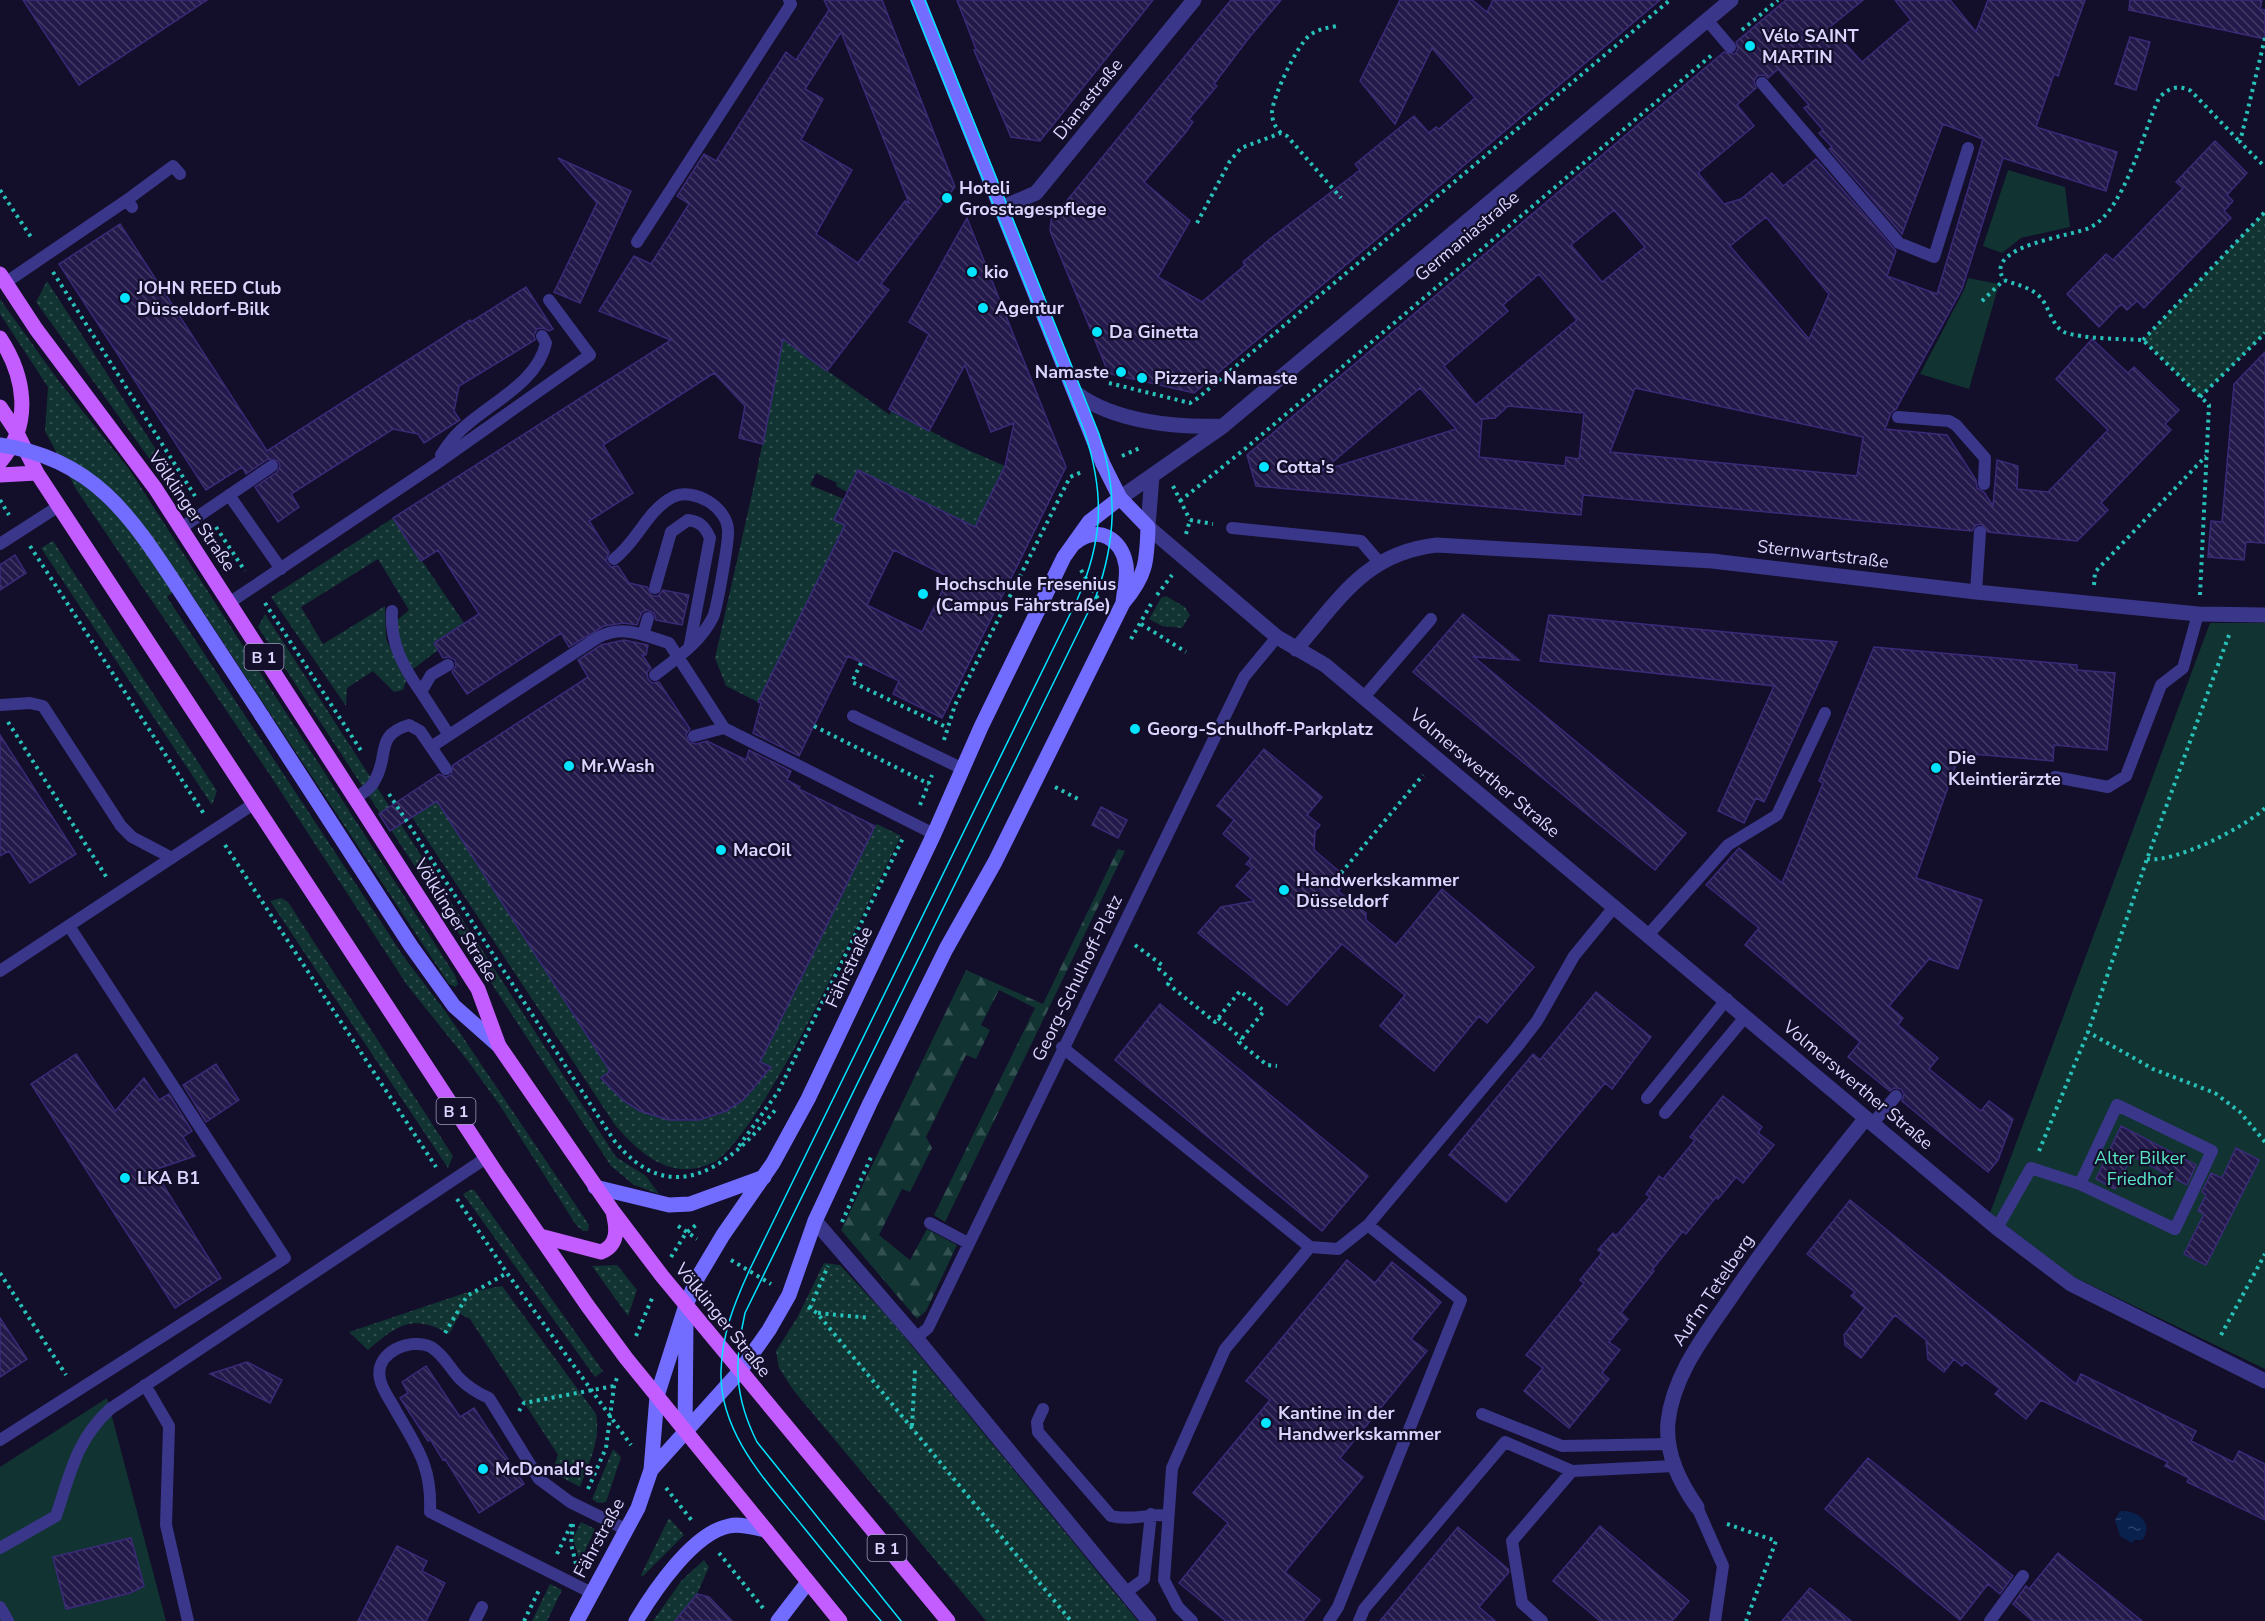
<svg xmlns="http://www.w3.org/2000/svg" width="2265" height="1621" font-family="'Nunito Sans',sans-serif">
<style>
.grass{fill:url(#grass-dots)}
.forest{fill:url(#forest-firs)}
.green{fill:#113332}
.water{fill:url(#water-ripples)}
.building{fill:url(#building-back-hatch);stroke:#3a2a78;stroke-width:1.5;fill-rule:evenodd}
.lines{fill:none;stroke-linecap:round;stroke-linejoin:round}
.path{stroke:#28c1b9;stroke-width:4;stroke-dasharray:3 4.5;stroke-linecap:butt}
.lane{stroke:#3a378a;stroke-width:12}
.street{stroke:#3a378a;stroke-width:15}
.secondary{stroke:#726dff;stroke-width:15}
.primary{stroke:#c45dff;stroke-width:15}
.tram{stroke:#02e4ff;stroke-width:1.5}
.secondary-bridge{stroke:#726dff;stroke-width:15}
.poi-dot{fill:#02e4ff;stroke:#130e29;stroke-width:2}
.labels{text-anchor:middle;stroke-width:4.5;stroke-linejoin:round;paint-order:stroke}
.shield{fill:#130e29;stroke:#9f9abf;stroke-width:1.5}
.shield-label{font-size:16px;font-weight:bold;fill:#dbd6ff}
.poi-label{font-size:18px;font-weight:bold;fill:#dbd6ff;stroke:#130e29;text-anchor:start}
.street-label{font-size:18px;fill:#dbd6ff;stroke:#130e29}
.park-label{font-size:18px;fill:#5ae7c5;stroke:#130e29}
</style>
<defs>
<pattern id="grass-dots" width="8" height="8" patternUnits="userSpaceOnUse" patternTransform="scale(1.5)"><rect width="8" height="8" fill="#113332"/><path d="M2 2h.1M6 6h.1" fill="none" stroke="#335051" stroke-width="1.8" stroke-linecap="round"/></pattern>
<pattern id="forest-firs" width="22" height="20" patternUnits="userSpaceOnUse" patternTransform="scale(1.5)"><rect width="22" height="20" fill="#113332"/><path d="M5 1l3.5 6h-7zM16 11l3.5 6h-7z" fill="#335051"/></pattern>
<pattern id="water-ripples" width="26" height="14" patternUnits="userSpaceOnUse" patternTransform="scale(1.5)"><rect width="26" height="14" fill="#09224d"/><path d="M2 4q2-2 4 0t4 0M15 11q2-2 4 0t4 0" fill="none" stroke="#2c4168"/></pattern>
<pattern id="building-back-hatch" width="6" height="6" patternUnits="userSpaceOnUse" patternTransform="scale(1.5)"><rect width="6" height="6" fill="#24194b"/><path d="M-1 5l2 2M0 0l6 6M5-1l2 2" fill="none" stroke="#433a66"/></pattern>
</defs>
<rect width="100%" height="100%" fill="#130e29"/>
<path class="grass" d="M2265,212V333L2200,397L2143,340Z
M47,281L188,499L175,494L36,302Z
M0,299L58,380L129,469L455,975L458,984L455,987L449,984L184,583L167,597L404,957L448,1015L589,1225L588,1231H583L576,1225L501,1107L468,1061L407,985L270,775L76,489L45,431L48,387L0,314Z
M764,326L890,415L891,410L959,446L1005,466L975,527L858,470L847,492L836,486L837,483L816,473L810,485L844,499L834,519L845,525L758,702L726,686L715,658L754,485L776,375Z
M393,518L464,623L434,642L438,650L412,670L404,661L395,622L409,610L378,559L301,607L323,644L385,606L386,639L406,681L403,690L394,692L373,671L347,688L346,706L271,597Z
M53,541L217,791L212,805L41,548Z
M1166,596L1185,607L1190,615L1182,628L1162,626L1149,619L1161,598Z
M265,614L616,1157L646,1176L659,1194L634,1185L611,1166L258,627Z
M437,801L610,1071L600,1078L601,1081L604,1079C650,1138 730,1135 768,1069L770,1070L771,1068L760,1062L875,826L877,824L901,836C871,895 760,1140 712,1163C672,1182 640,1154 615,1125L412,817Z
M281,898L288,902L453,1156L448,1168L270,901Z
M470,1190H474L603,1371L595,1377L463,1194Z
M824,1263L840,1265L888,1317L1138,1621H986L794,1391L779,1368L776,1351L797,1318Z
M617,1265L637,1290L628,1316L592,1266Z
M502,1286L596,1414C601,1440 589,1463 580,1487L552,1472L558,1455L470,1319L460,1314L449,1334C413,1313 397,1325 368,1350L349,1332L465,1293Z
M613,1449L621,1457L606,1502L598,1503L592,1499Z
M669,1518L684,1535L642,1577L641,1575Z
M581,1522L595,1529L580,1562L573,1538Z
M704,1560L709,1567L697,1594L675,1621H653L682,1580Z
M550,1584L562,1590L547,1621H532Z"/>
<path class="forest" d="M1118,849L1125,851L945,1222L934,1215L1035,1008L999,990L981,1025L990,1030L976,1059L966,1055L926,1137L932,1148L910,1192L902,1189L879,1235L910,1260L927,1229L957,1245L926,1311L917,1319L841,1230L966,970L1043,1004Z"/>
<path class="green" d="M2008,170L2065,187L2070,227L2021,238L2002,253L1983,246Z
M1968,278L1999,284L1969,389L1920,374L1964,290Z
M2210,623H2265V1369L2072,1276L1990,1213Z
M107,1398L166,1621H0V1467Z"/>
<path class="water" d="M2120,1511C2137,1510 2155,1522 2142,1540H2134L2132,1543L2120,1536L2115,1520Z"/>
<path class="building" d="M23,0H207L79,85Z
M824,0H882L955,187L881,284L889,290L827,371L783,339L763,444L739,438L745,406L714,373L603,445L633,493L589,521L609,552L606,561L611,567L618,566L629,583L647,587L652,596H658L663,590L689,595L682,625L656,620L654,613L647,610L642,612L637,625L624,623L604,626L569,647L561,633L467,694L452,672L456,666L455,660L449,657L443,658L434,643L479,614L438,550L421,561L393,518L671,340L599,311L634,256L651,264L689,204L677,196L704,154L716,161L786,52L796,60L829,10ZM841,32L909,203L905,201L858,263L816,234L852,170L801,140L823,99L805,89Z
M957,0H1153L1040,141L1011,137L974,50L976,49Z
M1231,0H1281L1248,39L1214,84L1217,86L1189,119L1193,122L1186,132L1144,182L1190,221L1158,277L1202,302L1245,265L1243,262L1270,239L1360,170L1355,164L1414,116L1429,133L1436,127L1439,129L1475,98L1432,48L1395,124L1360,81L1400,0H1472L1487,12L1493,0H1660L1194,393L1106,373V367L1050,231L1051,220Z
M1786,0H1863L1830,27L1862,62L1911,20L1895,0H1950L1976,32L1988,0H2085L2058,76L2054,74L2036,127L2117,152L2106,191L2003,158L1962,289L1896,409L1891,413L1885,429L1947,435L1976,480L1977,488L1984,492L1993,506L1997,460L2018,466L2017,489L2048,492L2108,430L2056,379L2092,339L2128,373L2134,367L2179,410L2165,424L2171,430L2101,503L2108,510L2077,541L1988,532L1981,524L1976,525L1972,531L1583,495L1581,515L1256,486L1247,455L1724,52L1735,54L1738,49L1736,42ZM1778,69L1809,105L1804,108L1823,130L1819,133L1832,147L1829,149L1902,234L1943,124L1983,139L1937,294L1887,276L1896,251L1816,159L1783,186L1772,173L1741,199L1724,204L1698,173L1754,126L1737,105L1756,88L1754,81L1757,76L1764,75L1768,78ZM1614,210L1645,247L1602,282L1571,245ZM1766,217L1829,294L1809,339L1730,246ZM1539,274L1577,320L1476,405L1444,366L1508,311L1503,305ZM1420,388L1456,429L1322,471ZM1635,388L1863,437L1857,476L1610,452ZM1508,406L1584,413L1579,459L1566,457L1565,466L1479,457L1482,419L1495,418Z
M2130,0H2262L2260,9L2265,10V39L2129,10Z
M2130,37L2150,42L2136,90L2115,84Z
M2215,141L2247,173L2227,195L2233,201L2224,211L2231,218L2144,308L2137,301L2127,310L2121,304L2099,327L2067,294L2106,254L2113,260L2183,188L2176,182Z
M558,158L631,191L580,303L554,292L597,203Z
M967,218L1066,467L942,718L893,694L899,681L848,656L799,756L753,733L761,703L758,702L845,525L834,520L858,470L975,527L1005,466L1014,423L991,432L965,365L929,431L889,409L929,334L909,322ZM894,550L949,577L922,632L867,605Z
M120,224L267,451L470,320L471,322L526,287L553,329L549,331L543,328L537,329L534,335L535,340L459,386L454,411L460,420L424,443L418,434L393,429L291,494L299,507L278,522L255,487L277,472L280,466L278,461L268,459L246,474L242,467L206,490L59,264Z
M2265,352V543L2246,542L2244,560L2208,557L2211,521L2222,522L2234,384Z
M15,555L26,573L0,590V565Z
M1463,614L1519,660L1474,657L1686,833L1655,870L1413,672Z
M1549,615L1779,637L1837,642L1764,802L1756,798L1744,823L1718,811L1774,686L1540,661Z
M624,640L648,645L646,655H642L651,668L647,672L648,679L652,683L659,682L690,729L686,734L689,742L696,744L707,741L746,760L749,750L791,771L787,780L800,787L799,789L875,826L760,1062L771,1067L743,1100L726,1111L699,1120H669L640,1111L624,1101L601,1078L610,1071L437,801L390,831L379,814L439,774L446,777L451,775L453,765L588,677L578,660L601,645Z
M1874,647L2077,665V670L2115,673L2107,750L2054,745L2053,761L1960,753L1916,878L1982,900L1958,969L1929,959L1889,1006L1903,1018L1898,1025L1938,1058L1929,1069L1981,1111L1989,1101L2013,1119L1998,1160L1988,1172L1902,1101L1904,1094L1901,1089L1894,1088L1890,1091L1848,1057L1860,1042L1745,945L1759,928L1706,885L1739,848L1782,883L1823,783L1819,781Z
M0,735L76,854L30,883L9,851L0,856Z
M1264,749L1322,797L1307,815L1320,825L1315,831L1314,850L1348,879L1338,891L1366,913V920L1396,945L1442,889L1534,967L1487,1023L1479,1016L1434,1071L1380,1026L1405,995L1342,944L1287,1005L1198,933L1221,907L1254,901L1236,886L1252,868L1246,864L1251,858L1223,834L1234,820L1217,806Z
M1101,807L1127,820L1118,838L1092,825Z
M1596,992L1651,1037L1612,1089L1605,1083L1506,1202L1449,1155L1533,1054L1540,1060Z
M1160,1004L1368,1176L1322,1231L1115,1060Z
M76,1054L115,1111L144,1078L159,1100L169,1094L192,1131L183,1137L195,1156L154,1170L221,1278L175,1308L31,1084Z
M216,1064L239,1100L206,1122L183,1085Z
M1723,1096L1762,1127L1758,1133L1774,1145L1743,1183L1736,1177L1718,1199L1716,1197L1686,1234L1683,1231L1652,1270L1654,1271L1621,1313L1628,1319L1609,1342L1620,1350L1602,1373L1609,1379L1569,1428L1524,1391L1543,1368L1526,1355L1584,1283L1580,1280L1602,1253L1598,1250L1613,1233L1616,1236L1650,1197L1646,1194L1659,1176L1663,1179L1695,1140L1690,1137Z
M2121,1126L2196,1165L2187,1185L2132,1156L2115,1189L2096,1179Z
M2236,1148L2259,1160L2206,1265L2184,1254L2204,1214L2198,1211L2206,1195L2202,1192L2211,1173L2222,1178Z
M1850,1200L2076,1384L2081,1374L2196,1431L2191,1441L2233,1462L2239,1451L2265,1464V1520L2187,1482L2189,1478L2165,1466L2168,1462L2041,1400L2026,1419L1995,1394L2000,1389L1965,1362L1962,1366L1954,1359L1944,1372L1928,1359L1926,1340L1895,1315L1861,1358L1845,1345L1844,1335L1865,1308L1851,1296L1855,1292L1807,1254Z
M1347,1260L1375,1283L1392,1262L1441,1302L1411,1339L1427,1351L1340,1458L1363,1477L1285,1572L1320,1600L1303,1621H1226L1179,1583L1228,1523L1193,1493L1270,1400L1246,1381Z
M0,1318L27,1359L0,1377Z
M247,1362L282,1380L270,1403L210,1374Z
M426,1366L460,1417L474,1408L524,1484L479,1513L445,1459L443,1460L430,1439L428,1441L400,1398L408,1393L402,1382Z
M1868,1458L2013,1576L2000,1594L1988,1584L1960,1620L1825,1509Z
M1600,1526L1689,1601L1672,1621H1600L1553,1581Z
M1458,1527L1508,1569L1509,1572L1479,1607L1495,1621H1380Z
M131,1538L144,1586L130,1593L66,1609L53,1557Z
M397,1546L427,1561L422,1571L445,1583L426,1621H358Z
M2058,1553L2142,1621H2033L2013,1604L2026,1586L2029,1589Z
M1810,1588L1851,1621H1782Z
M697,1594L709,1597L732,1621H675Z"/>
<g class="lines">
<path class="path" d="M1742,30L1778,0
M2265,38L2240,142L2265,167
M1281,133C1275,127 1272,121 1272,112C1273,96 1297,45 1310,35C1318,29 1327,28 1337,26
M0,190L33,240
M1197,223L1230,161L1241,148L1281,133L1287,136L1341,198
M53,272L195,496
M1982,301L2004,280
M2143,340L2265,212
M1109,383L1190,403L1198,398L1670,0
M2200,397L2265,333
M1122,456L1142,447
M1173,486L1190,520
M0,500L9,515
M1180,501L1246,448L1713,54
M1190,520L1213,524
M216,527L245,571
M1186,534L1190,520
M30,546L204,814
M1081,570L1100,602
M2094,585L2095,572L2206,456
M1157,595L1172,575
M2200,595L2209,405L2143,340C2124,339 2081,339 2064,332C2052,326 2049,307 2041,298C2031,287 2017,285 2004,280C1981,245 2076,236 2091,227C2125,209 2143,132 2159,98C2168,88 2178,84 2191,91L2240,142
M265,603L362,752
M1141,624L1186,652
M2229,635L2147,859L2088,1032L2153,1069L2215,1093L2240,1112L2265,1142
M1131,639L1151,604
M861,663L852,682L948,728
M8,722L107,878
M814,726L929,784
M944,740L955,705L1070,477L1084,471
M1055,787L1080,800
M389,794L613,1139C671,1213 730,1166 776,1109
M920,805L932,775
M225,845L436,1167
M2147,859C2175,863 2244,828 2265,808
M1341,873L1423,775
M1135,945L1162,965L1159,969L1172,980L1168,984L1215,1022L1240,991L1264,1011L1239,1042L1267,1065L1277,1066
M1218,1018L1242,1039
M739,1146L778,1092L903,838
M2039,1151L2088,1032
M457,1199L507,1273L631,1445
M842,1222L872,1155
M678,1226L697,1239
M671,1257L686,1233L696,1225
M731,1260L771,1284
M0,1273L66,1375
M808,1307L817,1313L1071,1621
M810,1308L828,1266
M818,1313L870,1318
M445,1333L467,1296L507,1273
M2221,1335L2265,1254
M636,1336L653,1296
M519,1411L524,1403L614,1386
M912,1426L915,1370
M666,1488L693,1522
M588,1489L606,1448L614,1386L617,1378
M573,1524L571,1544L576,1564
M1727,1524L1776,1541L1746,1621
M719,1553L763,1608
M557,1554L572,1523
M524,1621L540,1588"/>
<path class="lane" d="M1707,20L1730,47
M1762,83L1899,243L1934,257L1968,148
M127,200L173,166L180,174
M637,242L791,4L789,0
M5,283L127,200L132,207
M1898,417L1949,421L1956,425L1985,458L1984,484
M441,455C446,448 451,439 458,433C486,404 537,385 546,343L542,336
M229,495L281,569
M181,528L272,466
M1232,528L1361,541L1379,562
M0,544L59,506
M614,559C638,541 647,510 673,497C694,487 727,507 728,530C729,541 717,608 713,617C700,643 677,658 655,675
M655,588L671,532L688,520C701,522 705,527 710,538L690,644
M1976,592L1980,532
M229,603L433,466L590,355L549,300
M392,611C390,643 403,667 421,692
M643,635L648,618
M448,665L431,675L421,692L449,735
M1364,697L1431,619
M0,705L30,703L43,706L121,826L132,837L172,858
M853,716L963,769
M694,736L724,728
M431,747L597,638C623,624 642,635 669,643L724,728L934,834
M2055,777L2108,787L2126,776L2161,685L2183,668L2198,614
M356,798C364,792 372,788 376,778C389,754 375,735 409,725L420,731L446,769
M1649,934L1728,845L1777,815L1825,713
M0,971L255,803
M1062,1047L1310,1247L1338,1249L1368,1225L1517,1047L1537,1021L1574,956L1615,906
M1647,1098L1727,999
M1665,1113L1746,1016
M1873,1123L1896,1096
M930,1223L968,1243
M1997,1228L2031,1168L2080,1184L2117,1105L2212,1151L2175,1229L2080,1184
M916,1338L928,1328L1244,677L1277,637
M145,1385L169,1426L166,1525L188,1621
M1043,1409L1037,1422L1038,1432L1111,1516C1130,1521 1149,1514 1168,1515
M1482,1414L1562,1446L1670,1444
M0,1440L285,1258L69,926
M1697,1507L1723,1566L1715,1621
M0,1548L56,1516C70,1475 76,1440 110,1409L486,1158
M592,1593L430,1512C432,1467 418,1449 396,1411C391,1401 382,1390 380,1379C374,1352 411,1337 431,1347C443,1354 450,1368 459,1378C468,1387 477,1393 489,1398L539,1479L570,1502L627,1530
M1125,1593L1144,1579L1151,1514
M0,1607L8,1621
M475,1621L482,1607
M1192,1621L1178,1607L1164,1580L1172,1468L1225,1349L1310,1247
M1329,1621L1338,1607L1461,1300L1368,1225
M1359,1621L1364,1609L1505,1442L1572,1471L1674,1466
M1542,1621L1522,1603L1512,1541L1572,1471
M1990,1621L2023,1576"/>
<path class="street" d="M1001,208L1036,193L1194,0
M1076,393C1114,422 1177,428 1223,426
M1152,476L1148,527L1277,637L1325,665L1997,1228L2071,1284L2265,1381
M1120,498L1223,426L1731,0
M1296,649C1340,599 1365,553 1437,545L1712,561L1976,592L2198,614L2265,615
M815,1221L916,1338L1149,1621
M1697,1507C1680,1483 1665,1453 1668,1422C1673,1375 1705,1335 1731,1297C1773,1235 1819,1176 1866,1118"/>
<path class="secondary" d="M1075,543C1098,524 1122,539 1126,565C1128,577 1124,591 1123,603
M262,716L411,946L454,1006L499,1046
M595,1187L669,1205L690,1204L764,1177
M685,1432L686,1321
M651,1470L740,1371L769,1330L789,1295L815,1221L870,1103L946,949L995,862L1123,603C1146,576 1147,562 1148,527L1120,498L1103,464L918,0
M577,1621L638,1508L651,1470L657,1396L686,1305L698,1277L723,1235L773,1163L808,1099L934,834L981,727L1064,557L1089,522L1120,498
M636,1621C654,1591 693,1533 729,1526C741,1523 754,1528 766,1530
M778,1621L808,1582"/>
<path class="primary" d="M0,274L36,329L155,488L478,989L499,1046L612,1210L662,1276L948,1621
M0,338C25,376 33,424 0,462
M0,407L16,431L37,473L497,1174L587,1305L626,1358L840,1621
M0,475L37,473
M540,1236L601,1252C619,1245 617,1228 613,1212"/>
<path class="tram" d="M881,1621C855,1591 830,1560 805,1529C769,1484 719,1434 721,1371C722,1334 734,1304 749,1271L1077,600C1103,541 1105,495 1085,433L911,0
M901,1621L757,1442C734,1396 734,1363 745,1313L1096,596C1116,541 1118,490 1099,434L925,0"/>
<path class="secondary-bridge" d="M0,445C97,459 134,521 184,597C210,636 236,676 262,716"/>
</g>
<g class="poi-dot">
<circle cx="1750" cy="46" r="6"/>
<circle cx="947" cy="198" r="6"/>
<circle cx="972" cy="272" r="6"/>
<circle cx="125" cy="298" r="6"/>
<circle cx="983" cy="308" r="6"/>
<circle cx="1097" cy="332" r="6"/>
<circle cx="1121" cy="372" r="6"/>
<circle cx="1142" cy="378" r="6"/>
<circle cx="1264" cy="467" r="6"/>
<circle cx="923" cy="594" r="6"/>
<circle cx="1135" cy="729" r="6"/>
<circle cx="569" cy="766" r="6"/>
<circle cx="1936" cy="768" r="6"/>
<circle cx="721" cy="850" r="6"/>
<circle cx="1284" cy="890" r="6"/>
<circle cx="125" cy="1178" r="6"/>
<circle cx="1266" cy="1423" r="6"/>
<circle cx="483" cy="1469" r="6"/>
</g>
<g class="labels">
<g class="shield">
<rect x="244.5" y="644" width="39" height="26" rx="4.5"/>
<rect x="436.5" y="1098" width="39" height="26" rx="4.5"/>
<rect x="867.5" y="1535" width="39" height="26" rx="4.5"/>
</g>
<g class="shield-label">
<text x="264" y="663">B 1</text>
<text x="456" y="1117">B 1</text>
<text x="887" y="1554">B 1</text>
</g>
<g class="poi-label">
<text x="1762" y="42">Vélo SAINT<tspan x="1762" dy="21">MARTIN</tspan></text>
<text x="959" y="194">Hoteli<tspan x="959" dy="21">Grosstagespflege</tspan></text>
<text x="984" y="278">kio</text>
<text x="137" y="294">JOHN REED Club<tspan x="137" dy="21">Düsseldorf-Bilk</tspan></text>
<text x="995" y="314">Agentur</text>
<text x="1109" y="338">Da Ginetta</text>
<text x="1109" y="378" text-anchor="end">Namaste</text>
<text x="1154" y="384">Pizzeria Namaste</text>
<text x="1276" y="473">Cotta's</text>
<text x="935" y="590">Hochschule Fresenius<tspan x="935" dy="21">(Campus Fährstraße)</tspan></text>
<text x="1147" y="735">Georg-Schulhoff-Parkplatz</text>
<text x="1948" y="764">Die<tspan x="1948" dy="21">Kleintierärzte</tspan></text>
<text x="581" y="772">Mr.Wash</text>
<text x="733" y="856">MacOil</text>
<text x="1296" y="886">Handwerkskammer<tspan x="1296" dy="21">Düsseldorf</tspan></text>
<text x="137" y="1184">LKA B1</text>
<text x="1278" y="1419">Kantine in der<tspan x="1278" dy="21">Handwerkskammer</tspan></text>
<text x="495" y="1475">McDonald's</text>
</g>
<g class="street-label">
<text transform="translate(1088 99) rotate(-51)" y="6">Dianastraße</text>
<text transform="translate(1467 236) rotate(-40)" y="6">Germaniastraße</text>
<text transform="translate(192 511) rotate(56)" y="6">Völklinger Straße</text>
<text transform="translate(1823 554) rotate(7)" y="6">Sternwartstraße</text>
<text transform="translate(1485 773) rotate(40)" y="6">Volmerswerther Straße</text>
<text transform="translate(456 920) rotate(58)" y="6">Völklinger Straße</text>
<text transform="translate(849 967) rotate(-65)" y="6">Fährstraße</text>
<text transform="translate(1077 978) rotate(-64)" y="6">Georg-Schulhoff-Platz</text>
<text transform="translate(1858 1085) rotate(40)" y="6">Volmerswerther Straße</text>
<text transform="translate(1713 1290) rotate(-56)" y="6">Auf'm Tetelberg</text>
<text transform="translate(723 1320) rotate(51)" y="6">Völklinger Straße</text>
<text transform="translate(599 1538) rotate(-62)" y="6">Fährstraße</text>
</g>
<g class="park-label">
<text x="2140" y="1164">Alter Bilker<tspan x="2140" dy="21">Friedhof</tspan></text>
</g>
</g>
</svg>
